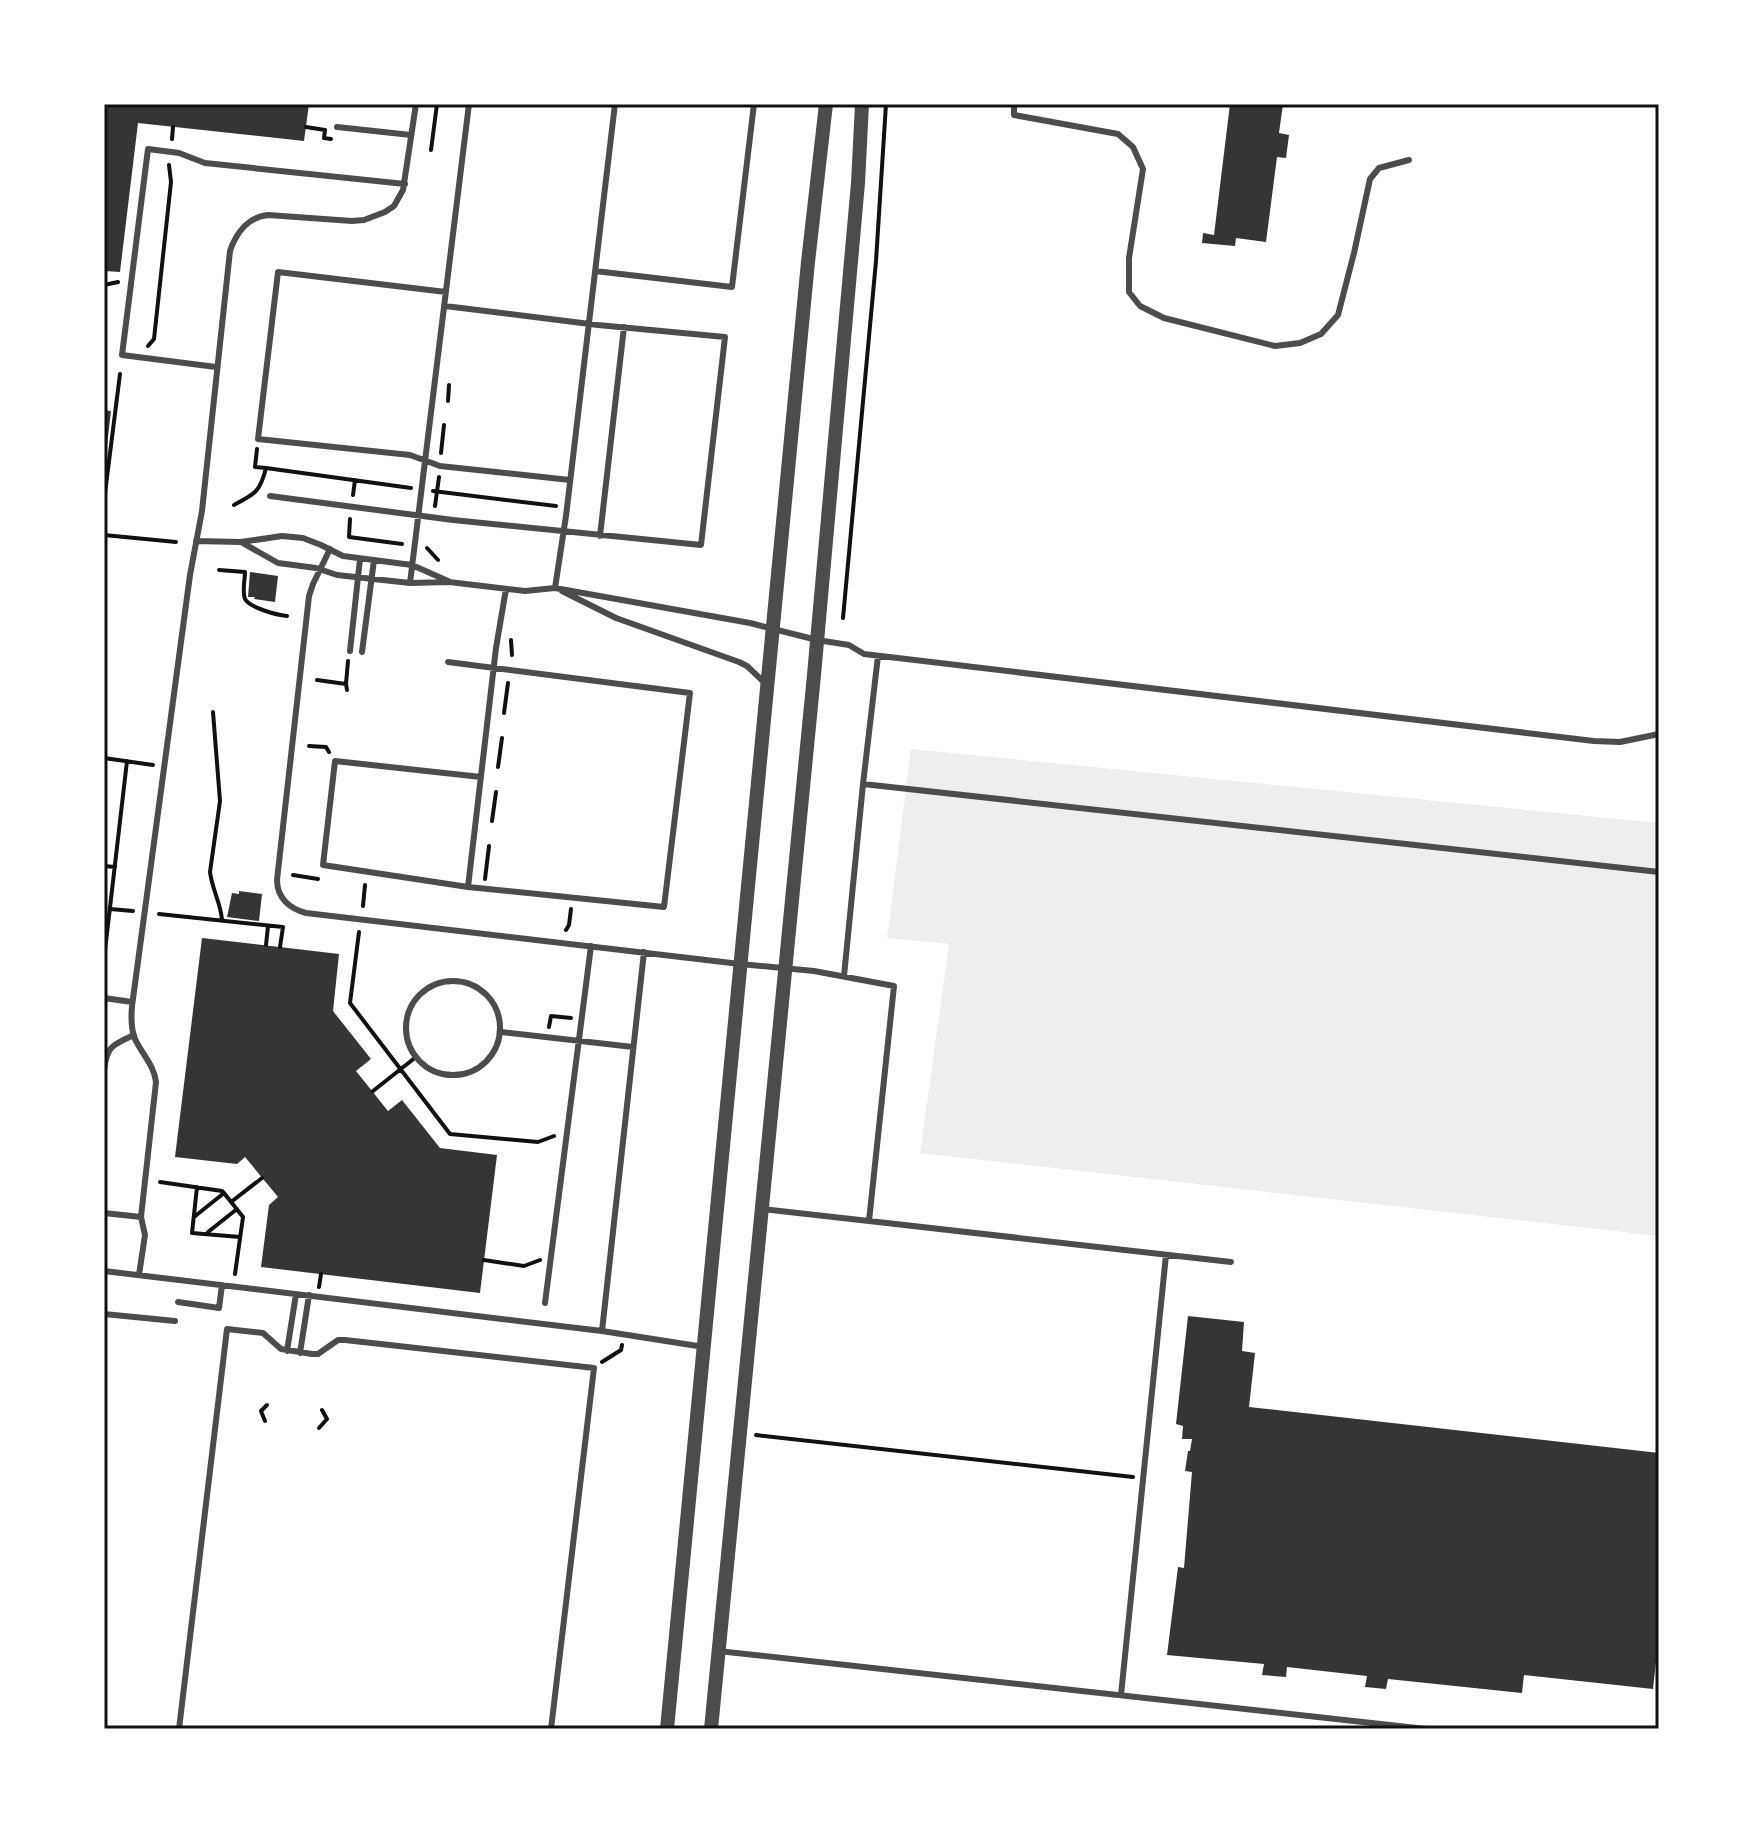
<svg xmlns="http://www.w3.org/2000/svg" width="1763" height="1833" font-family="'Varela Round',sans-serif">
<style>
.green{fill:#eee}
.building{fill:#353535}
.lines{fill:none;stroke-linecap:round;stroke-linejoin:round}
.path{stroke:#111;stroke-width:4}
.service{stroke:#4c4c4c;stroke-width:6}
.tertiary{stroke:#4c4c4c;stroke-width:14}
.neatline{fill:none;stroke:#111;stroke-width:3}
</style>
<rect width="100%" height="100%" fill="#fff"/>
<path class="green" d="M911,749L1659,823V1236L920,1153L949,944L887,938Z"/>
<path class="building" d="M104,104H309L304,141L138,123L120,272L104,271Z
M1230,104H1283L1279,133L1289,135L1286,158L1277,157L1266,242L1236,238L1235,246L1202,243L1203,233L1214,235Z
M104,410L111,411L106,454H104Z
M250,572L278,576L275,602L254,599L255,597H248Z
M239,891L262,894L259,921L227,917L232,893L239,894Z
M202,938L339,954L333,1011L371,1059L356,1071L388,1111L402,1100L440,1148L497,1155L480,1293L261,1267L269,1205L278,1197L245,1157L237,1164L175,1157Z
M1188,1316L1244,1322L1242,1351L1255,1353L1249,1407L1659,1453V1634L1653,1689L1524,1675L1522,1693L1388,1679L1386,1689L1365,1687L1367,1676L1287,1667L1286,1677L1262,1675L1264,1664L1167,1655L1178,1567L1184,1568L1192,1472L1185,1471L1188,1451H1190L1192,1439H1182L1183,1426L1176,1424Z"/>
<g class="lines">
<path class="path" d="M306,127L325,130L324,138L331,139
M172,139L173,127
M431,150L437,104
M104,285L118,282
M148,346L154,339L171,182L169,165
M448,401L449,385
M257,449L255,467L266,468
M441,453L444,425
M433,491L556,506
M353,495L355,480
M104,501L120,374
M234,505C255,494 260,492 266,468L411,488
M435,506L439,477
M350,519L349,537L402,544
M104,535L176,542
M427,548L438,560
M219,570L245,572C245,579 242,592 245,599C250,608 277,615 287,616
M843,618L876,261L886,104
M511,640L512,655
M317,680L346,684L347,690
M346,684L348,661
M213,712L220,801L210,872C212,889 221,904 222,920
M504,713L508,683
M309,746L326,747L329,752
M104,758L153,765
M498,767L502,738
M492,821L496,792
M104,866L115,867
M293,875L318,879
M485,879L489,846
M363,906L365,885
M110,909L133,911
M159,914L283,927L280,947
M566,930L569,925L571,909
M359,932L350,1003L450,1134L538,1142L554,1136
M266,945L268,926
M104,959L127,761
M549,1027L551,1016L571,1018
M373,1091L416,1057
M160,1182L222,1191L224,1193L243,1217L235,1274
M197,1187L192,1233L240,1237
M231,1202L262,1178
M194,1217L224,1193
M208,1232L237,1209
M484,1260L524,1266L540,1260
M319,1287L321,1274
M602,1362L621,1350L622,1345
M265,1421L261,1411L267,1405
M319,1428L327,1419L322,1410
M756,1435L1133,1477"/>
<path class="service" d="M1014,104V115L1118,134L1133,147L1143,169L1129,258V292L1140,306L1164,318L1275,346L1300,343L1321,334L1338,315L1354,253L1370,179L1379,168L1409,160
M337,127L411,135
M595,271L732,287L754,104
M446,292L278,272L258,439L410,455L440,466L570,480
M216,367L122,355L148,149L179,153L205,163L405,184
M270,496L453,520L701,545L725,337L598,325L445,306
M600,536L624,327
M196,541L241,542L282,536L303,538L321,545L343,556L412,565L448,581
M241,542L278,563L316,568L337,575L410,583L449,582L525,591L555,588L750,623L817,640L849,645L864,654L1594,741L1620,742L1659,734
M330,549L313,584L309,596L277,880C277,898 290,909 306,913L740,964L814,971L894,986L869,1221L1231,1262
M410,583L469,104
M555,588L566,516L615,104
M562,591L616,618L739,662L747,666L765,683
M350,651L360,559
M362,652L374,560
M448,662L690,693L664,907L468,887L323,865L335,761L481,777
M863,784L1659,872
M468,887L496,648L506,589
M844,976L863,784L878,656
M406 1028a47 47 0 1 1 94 0a47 47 0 1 1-94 0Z
M104,998L132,1002
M501,1032L633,1047
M104,1070C107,1046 112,1045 134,1035
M762,1209L869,1221
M104,1213L141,1217
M104,1271L602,1331L704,1347
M139,1275L145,1235L141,1217L156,1082C154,1065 142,1054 135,1039C131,1029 131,1017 132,1006L190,575L202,511L230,251C236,233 248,217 268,215L352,221L364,220L385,212L394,206L403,190L416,104
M178,1302L219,1308L222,1285
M545,1303L591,946
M104,1314L175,1321
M602,1331L644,952
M287,1351L296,1294
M300,1353L309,1295
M718,1651L1426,1729
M1121,1695L1166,1255
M179,1729L227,1329L263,1333L281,1349L312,1354H318L338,1340H345L594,1368L551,1729"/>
<path class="tertiary" d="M667,1729L808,262L826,104
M711,1729L814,675L858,183L862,104"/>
</g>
<rect width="1763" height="1833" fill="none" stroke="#ffffff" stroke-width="212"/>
<rect x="106" y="106" width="1551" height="1621" class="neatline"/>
</svg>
